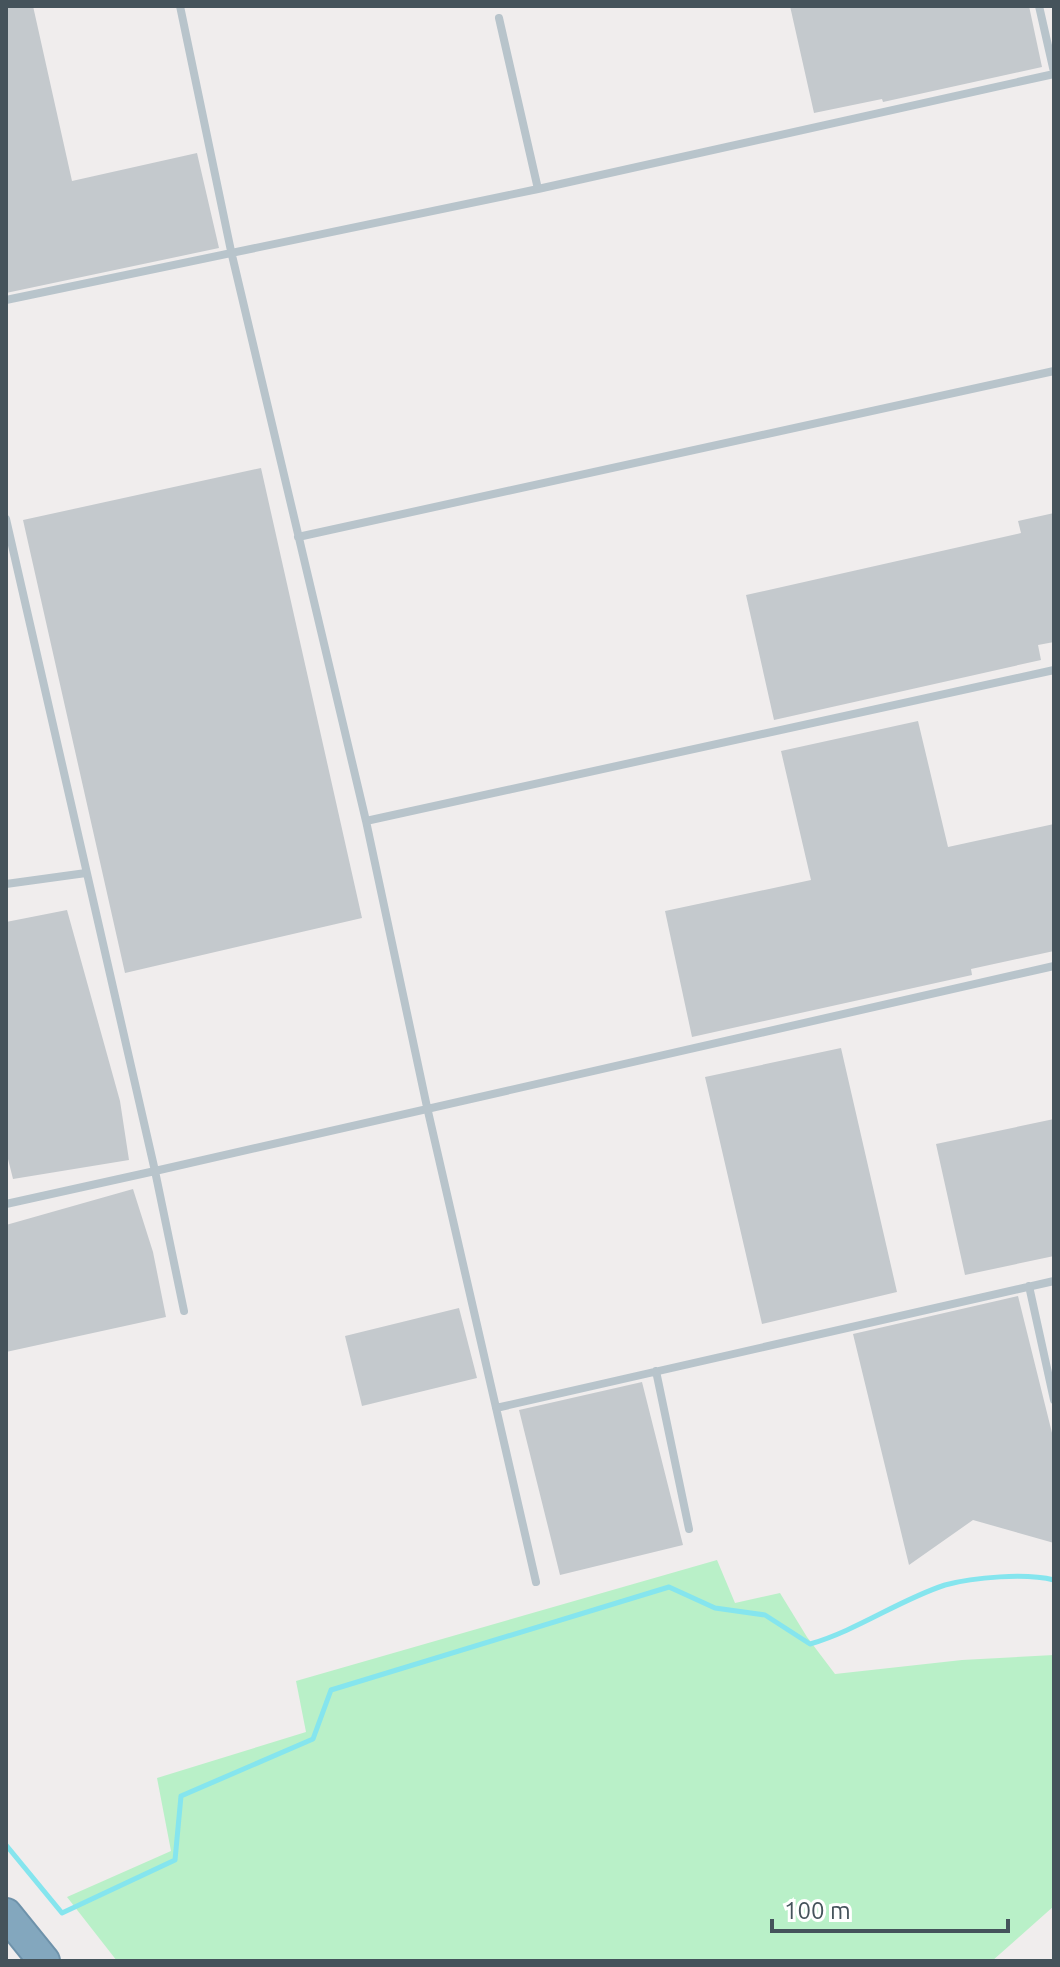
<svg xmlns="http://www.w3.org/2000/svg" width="1060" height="1967" font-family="Ubuntu,sans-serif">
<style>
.green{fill:#b9f0c8}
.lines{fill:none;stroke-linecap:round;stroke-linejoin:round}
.stream{stroke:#85e5ee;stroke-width:5}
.building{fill:#c4c9cd}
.highway-casing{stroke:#6e92aa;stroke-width:34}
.lane{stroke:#b8c4cb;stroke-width:8}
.highway{stroke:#83a7be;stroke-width:30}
</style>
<rect width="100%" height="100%" fill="#f0eded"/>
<path class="green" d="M717,1560L735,1603L780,1593L807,1637L835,1674L962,1660L1054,1655V1906L992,1961H117L67,1897L171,1851L157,1778L306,1732L296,1681Z"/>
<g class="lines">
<path class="stream" d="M6,1845L62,1913L175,1860L181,1796L313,1739L331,1690L669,1587L715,1608L765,1615L810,1644C858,1630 899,1600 945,1585C974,1577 1026,1573 1054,1580"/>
</g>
<path class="building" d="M6,6H33L72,181L197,153L219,248L6,293Z
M790,6H1029L1042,67L883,102L882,99L814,113Z
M261,468L362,918L125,973L23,520Z
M1054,513V642L1038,645L1041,660L774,720L746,595L1021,533L1018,521Z
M918,721L948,847L1054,824V951L971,969L972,975L692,1037L665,911L811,880L781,751Z
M67,910L120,1101L129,1160L13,1179L6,1151V922Z
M841,1048L897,1292L762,1324L705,1077Z
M1054,1119V1256L965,1275L936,1144Z
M133,1189L153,1252L166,1317L6,1352V1225Z
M1018,1296L1054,1441V1543L973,1520L909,1565L853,1334Z
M459,1308L477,1378L362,1406L345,1336Z
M642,1382L683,1545L560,1575L519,1410Z"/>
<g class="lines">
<defs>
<path id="highway" d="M6,1914L44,1961"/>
</defs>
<use href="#highway" class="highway-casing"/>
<path class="lane" d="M180,6L231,251L366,821L427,1107L536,1582
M1039,6L1054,72
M499,18L538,189
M6,300L538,189L1054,74
M6,519L155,1171L1054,966
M298,537L1054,371
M366,821L1054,670
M6,884L86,873
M6,1204L155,1171L184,1311
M1029,1286L1054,1400
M656,1371L689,1529
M496,1408L1054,1281"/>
<use href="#highway" class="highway"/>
</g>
<rect width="1060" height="1967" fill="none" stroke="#45535b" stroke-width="16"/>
<path d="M772 1919v12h236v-12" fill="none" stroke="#45535b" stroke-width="4"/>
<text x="784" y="1919" font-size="24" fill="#45535b" stroke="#ffffff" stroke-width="6" paint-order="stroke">100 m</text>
</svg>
